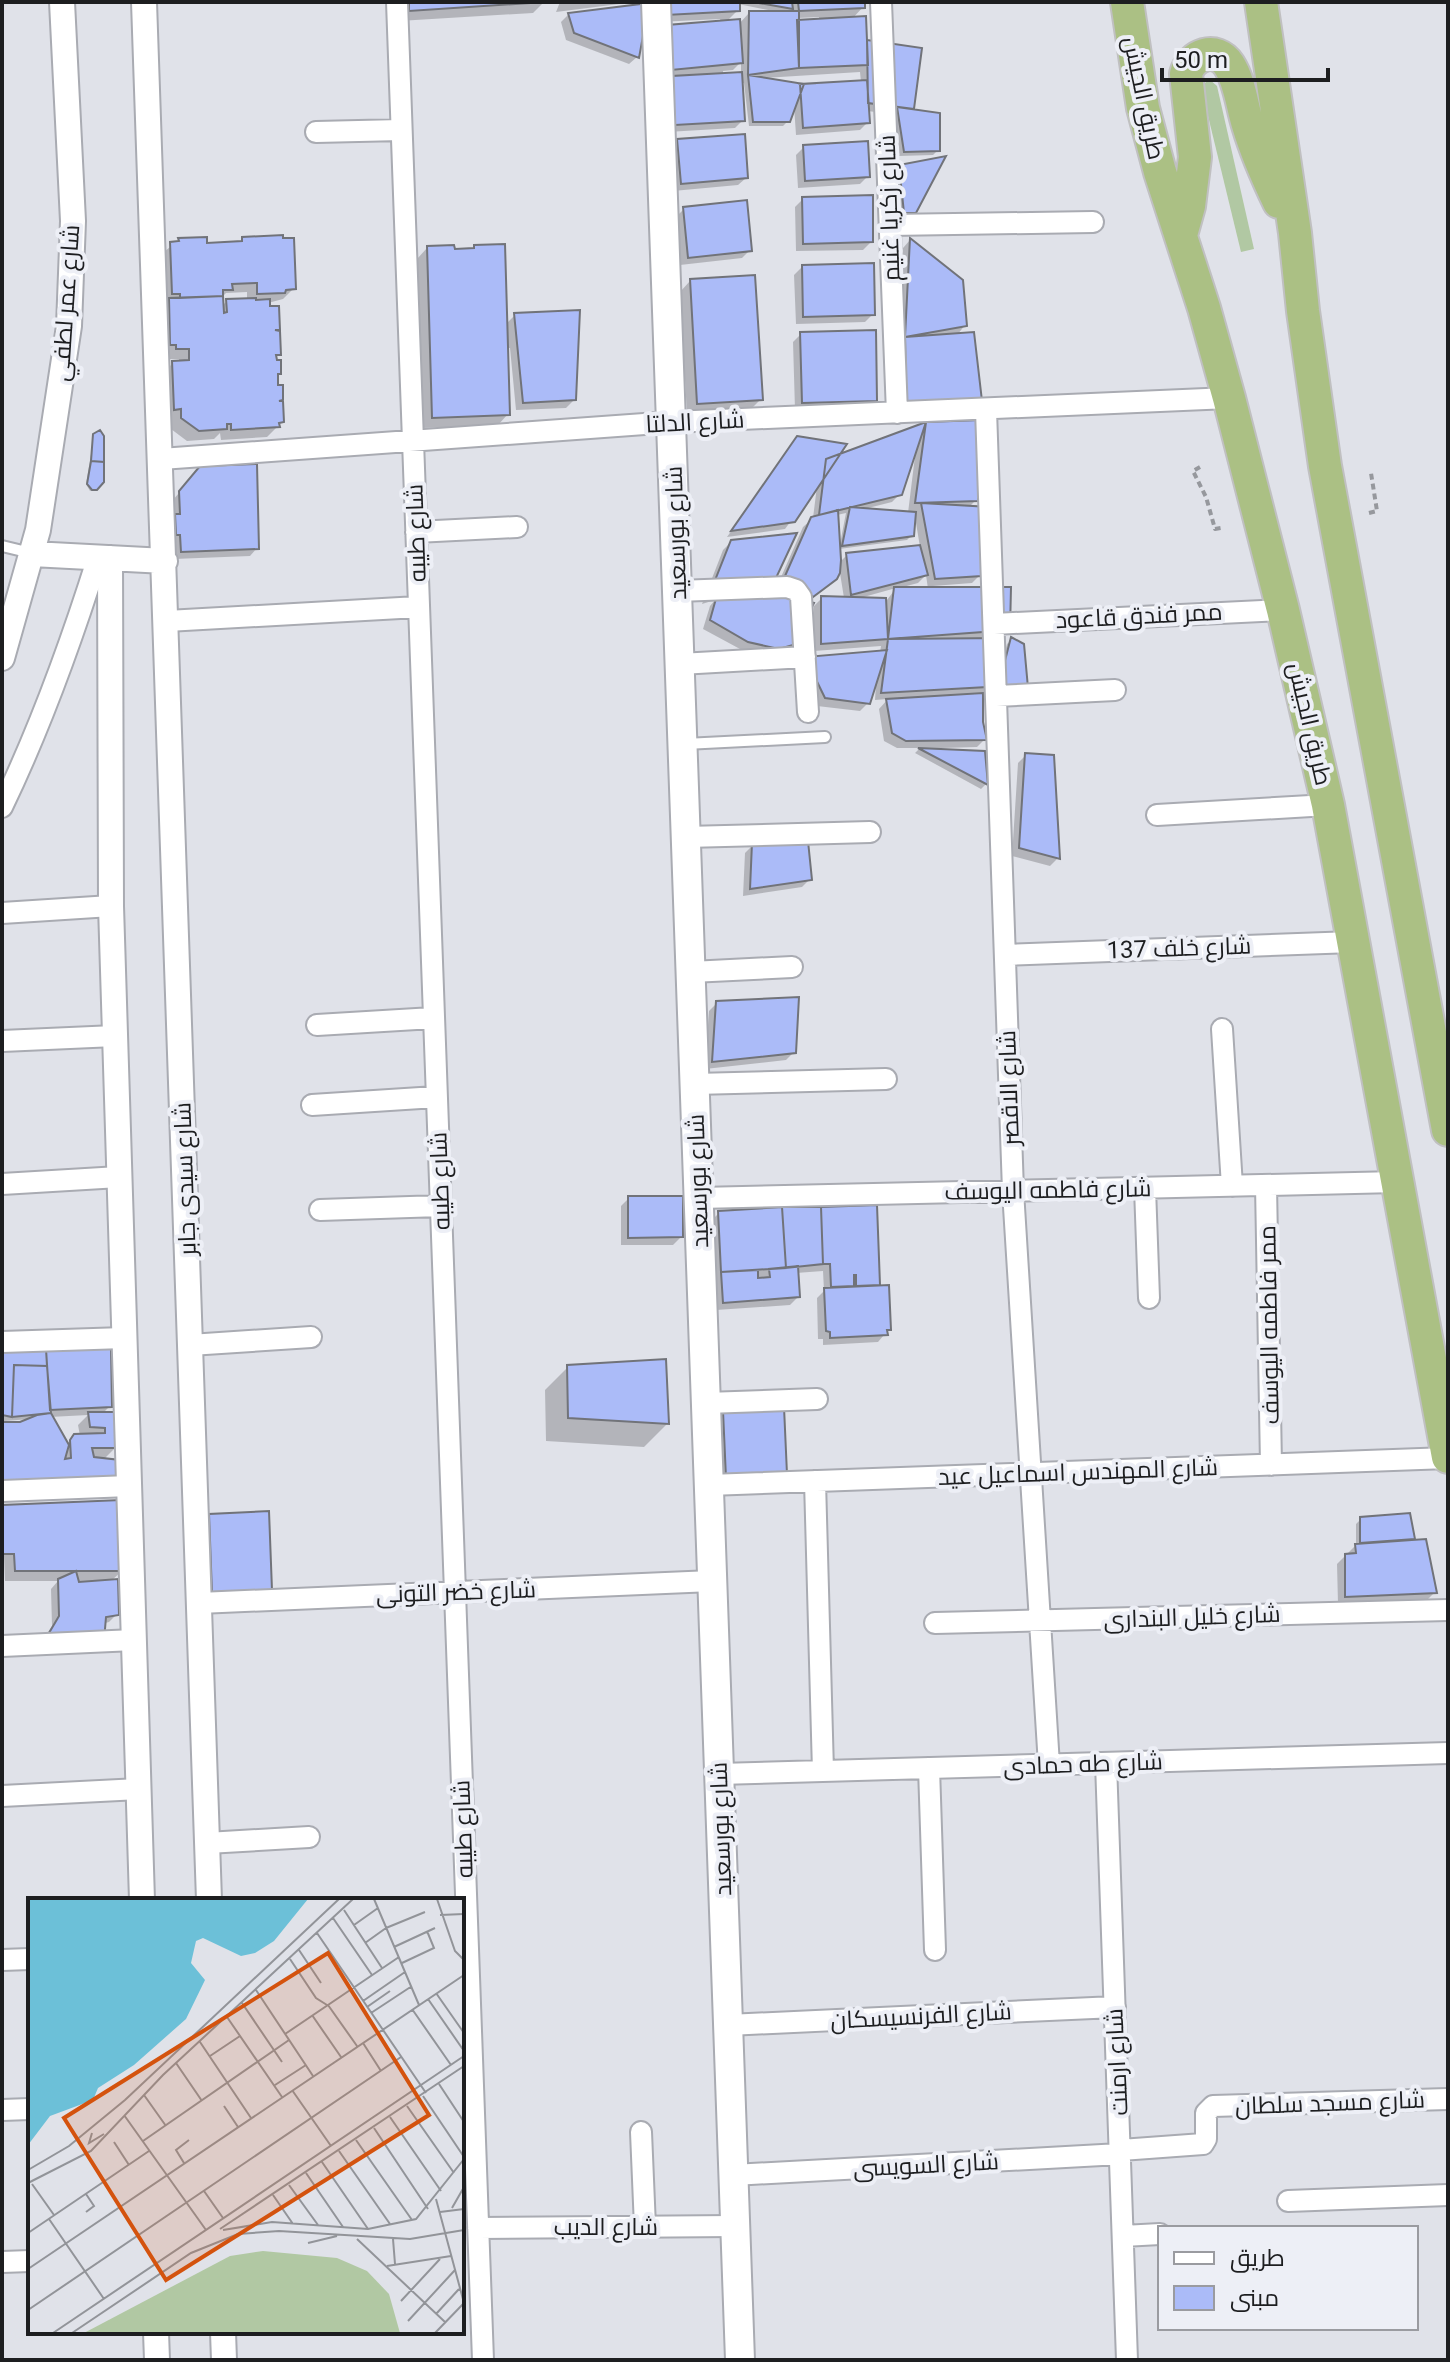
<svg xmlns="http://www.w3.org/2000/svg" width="1450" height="2362" font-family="Roboto,Cairo,sans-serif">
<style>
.green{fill:#b1c8a3}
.shadow{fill:#0003;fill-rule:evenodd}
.building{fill:#abbbf8;stroke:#717379;stroke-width:2}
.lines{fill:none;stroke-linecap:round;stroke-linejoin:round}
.service-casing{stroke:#a9abb2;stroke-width:14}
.minor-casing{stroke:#a9abb2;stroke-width:24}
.tertiary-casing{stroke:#a9abb2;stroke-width:28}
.secondary-casing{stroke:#a9abb2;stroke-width:32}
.trunk-casing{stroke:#c0c0c1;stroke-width:36}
.path{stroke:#96989d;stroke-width:4;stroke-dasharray:6 4;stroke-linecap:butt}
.service{stroke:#fff;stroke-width:10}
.minor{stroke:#fff;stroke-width:20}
.tertiary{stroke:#fff;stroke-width:24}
.secondary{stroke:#fff;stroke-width:28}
.trunk{stroke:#abc084;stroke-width:32}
.labels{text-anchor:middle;stroke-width:8;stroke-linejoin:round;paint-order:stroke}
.street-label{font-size:24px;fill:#1d1e20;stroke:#edeff6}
.inset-road{fill:none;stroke:#929499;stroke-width:2}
.view{fill:#d4530e;fill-opacity:0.15;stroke:#d4530e;stroke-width:4}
.inset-edge{fill:none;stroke:#1d1e20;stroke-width:4}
</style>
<rect width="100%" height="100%" fill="#e0e2e9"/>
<path class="green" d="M1209,79L1217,86L1254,249L1241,252L1201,87Z"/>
<path class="shadow" d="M399,2H544L533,13L399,21Z
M560,2H635L556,12Z
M658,2H863V7L852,19L938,150L933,155L899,156L893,114L867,111L868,122L860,130L796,135L794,106L788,121L783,126H749L744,83L741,84L743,120L735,128L667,132L665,86L675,76L664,77L721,22L720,19L659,22ZM738,4L773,11V13H749L738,25L726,22L738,10ZM819,17V21L797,22V18ZM741,62V74L723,75V71L733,70ZM860,72L861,82L798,85L764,78Z
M569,14L637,57L629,64L566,40L561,22Z
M678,141L746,178L738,185L673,191L670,149Z
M804,147L868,176L860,184L798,188L796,155Z
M900,167L914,211L909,217H899L895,172Z
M803,199L871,242L863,250L796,251L795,207Z
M684,209L750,250L742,258L680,265L676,217Z
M243,239L294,288L283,299L268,303L278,329L273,334L279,354L275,359L279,373L276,377L281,399L277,403L282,422L267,437L221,440L220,433L214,439L187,441L171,429V419L163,420L162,374L173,363H179V359H166L159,311L167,304H162L160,255L179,240L205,245L238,244ZM247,292V300L227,301L222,306L221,298L226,293Z
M910,240L965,325L899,409L898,346L903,248Z
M475,247L505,325L515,315L574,400L566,408L516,410L510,348H506L508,414L498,425L422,428L417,259L427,248L454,251L471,250Z
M802,267L873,314L865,322L796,324L794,275Z
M690,281L761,399L750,410L687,414L680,292Z
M801,334L875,400L867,408L795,410L793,342Z
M926,424L976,500L968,508L980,575L972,583L933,586V589L997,640L1004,656L1007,644L1012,640L1022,645L994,694H981V722L985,739L977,747L942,748V751L983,753L986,784L981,789L915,753L920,748H897L884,741L879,709L888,699L875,700L876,684L868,703L860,711L817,706L798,667L880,653L881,646L814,651V606L822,598H844L839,567L836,578L805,603L792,644L783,652L769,656L740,649L703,629L710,606L715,600L702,604L723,550L731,542L774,577L778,584L803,527L813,518L817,486L785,529L727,537L797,438L836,458ZM913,456H915L908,513L864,509L892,502L900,494ZM846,513L840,544L837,515ZM915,517L920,547L847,555L840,562L839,549L907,540L912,535ZM926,575L928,589L899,588L918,583ZM896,588L887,600L860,599V598Z
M94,436L96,490L90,491L86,484Z
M193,477L257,548L250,556L174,559L172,501Z
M1026,755L1058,858L1050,866L1012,856L1018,763Z
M753,845L810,879L802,887L743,896L745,853Z
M717,1003L794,1052L786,1060L705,1069L709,1011Z
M629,1198L681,1237L673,1245H621V1206Z
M876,1207L878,1287L889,1329L878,1342L823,1345V1339H818L817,1298L824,1291L823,1271L796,1273L798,1297L790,1305L716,1310L711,1221L719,1213ZM851,1273H858V1288H852Z
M109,1349L110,1406L102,1414L116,1447L103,1460L2,1496V1354ZM88,1415L78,1425L80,1436H75L66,1445L50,1417ZM31,1419L20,1424H4V1421Z
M568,1367L667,1424L644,1447L546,1441L545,1390Z
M782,1409L719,1485L716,1420L724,1413Z
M2,1507L123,1570L111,1581L117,1614L109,1622L43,1640L52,1626L51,1589L58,1581H5Z
M209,1516L270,1589L204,1600L201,1524Z
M1361,1519L1413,1539L1410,1542L1434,1593L1427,1600L1338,1604L1337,1564L1356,1545V1524Z"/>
<path class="building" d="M409,2H546L409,11Z
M665,2H740V11L666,15Z
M753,2H792L793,9Z
M798,2H865V8L799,11Z
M649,3L639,58L574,33L568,13Z
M749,11H799V68L748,75Z
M866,16L868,65L799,68L797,20Z
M740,19L743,63L671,70L667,25Z
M867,40L922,48L914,109L868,103Z
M742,72L745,121L675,125L672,76Z
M748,75L804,84L790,122H753Z
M867,80L870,123L803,128L800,84Z
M897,107L940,113V151L904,152Z
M745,134L748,178L681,184L677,139Z
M868,141L870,177L805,181L803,145Z
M946,156L916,213H904L899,165Z
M873,195V242L803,244L802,197Z
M747,200L752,251L688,258L683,207Z
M283,235V238H294L296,289L286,290L285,293L257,294V283L232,284L233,290H223V296L180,298V294H172L170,242L179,241L178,238L207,237V243L242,241V237Z
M910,238L963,280L967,326L905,337Z
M505,244L510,415L432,418L427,246L454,245L455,249L474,248V245Z
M874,263L875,315L803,317L802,265Z
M755,275L763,400L697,404L690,279Z
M223,296L224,313L227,312L226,299L256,298V300L270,299V306H279L280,330H275L280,331L281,355H276L277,360H281V374H278V385H283V400L279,401H283L284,422L279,423L280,427L231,430V424H227V429L199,431L181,418V409L174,410L172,361L189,360V349H176V345H170L169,298Z
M580,310L576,400L523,403L514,313Z
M876,330L877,401L802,403L800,332Z
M974,332L982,401L906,402L905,337Z
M981,420L978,501L915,503L926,422Z
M926,422L902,495L819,515L826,459Z
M100,430L104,436V462L91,461L93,434Z
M797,436L847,444L795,522L731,531Z
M91,461L104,462V482L97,490H92L87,484Z
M257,464L259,549L181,552L180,535H176L175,514H180L179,491L200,466Z
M921,503L990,507L982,576L935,579Z
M850,507L916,512L914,536L842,546Z
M838,510L841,560L840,573L837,579L813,597L785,576L811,517Z
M797,533L776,578L708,598L731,540Z
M920,545L928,575L851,595L846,553Z
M894,587H1011L1010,630L888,639Z
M776,593L814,603L793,645L779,649L748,642L710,620L717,595Z
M821,596L886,598L888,639L821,644Z
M1011,637L1024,644L1028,688L996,696Z
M1004,638L1005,686L881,693L888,639Z
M887,650L870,704L825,698L805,657Z
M983,693V722L987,740L906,741L892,733L886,699Z
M918,748L985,751L988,785Z
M1025,753L1054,755L1060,859L1019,848Z
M808,841L812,880L750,889L752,843Z
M799,997L796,1053L712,1062L716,1001Z
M628,1196H683V1237L628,1238Z
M877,1205L880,1285L856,1286V1275H854V1286L831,1287L830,1264H823L821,1207Z
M782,1207H821L823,1264L786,1268Z
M782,1207L786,1268L721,1272L718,1211Z
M798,1266L800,1297L723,1303L721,1272L758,1270V1278L770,1277L769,1269Z
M889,1285L891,1330H887L888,1335L830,1338V1332L826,1331L824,1288Z
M111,1347L112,1407L50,1410L46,1349Z
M46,1349L47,1366L14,1365L12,1417L2,1415V1352Z
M666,1359L669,1424L568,1418L567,1365Z
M14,1365L47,1366L51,1413L12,1417Z
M784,1407L787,1474L726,1478L723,1411Z
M88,1412H117L118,1448H92L94,1457L120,1460L118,1483L2,1486V1422H20L37,1415L51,1413L69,1445L65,1459L71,1458L70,1440L74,1434L105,1433V1428L90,1427Z
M121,1500L125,1571H15L14,1554H2V1505Z
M269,1511L272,1590L212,1593L209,1514Z
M1410,1513L1415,1539L1360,1543V1517Z
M1426,1539L1437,1593L1345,1597V1554L1356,1553L1355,1544Z
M76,1571L79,1582L118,1579L119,1615L106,1617L104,1641L49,1633L59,1616L58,1579Z"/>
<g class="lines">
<defs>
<path id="service" d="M2,546L31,553
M685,744L825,737"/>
<path id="minor" d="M397,2L483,2360
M881,2L897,413
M316,132L401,130
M890,225L1093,222
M986,410L1013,1191L1049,1765
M161,459L672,422L1229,398
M416,532L517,527
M678,591L787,587L796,590L801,597L808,712
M167,621L418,607
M994,624L1283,610
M680,664L805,657
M996,696L1115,690
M2,807C41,726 71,643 98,557
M1157,815L1328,805
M686,837L870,832
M2,913L111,906
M1005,955L1353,942
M691,972L792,967
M317,1025L433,1018
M1222,1029L1232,1186
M2,1041L115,1036
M695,1084L886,1079
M312,1105L436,1097
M2,1184L119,1177
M1266,1185L1271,1465
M1145,1188L1149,1298
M699,1198L1397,1182
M320,1210L440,1206
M2,1342L124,1338
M190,1345L311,1337
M706,1403L817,1399
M815,1481L823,1771
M709,1485L1448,1458
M2,1491L129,1486
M199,1603L712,1581
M935,1623L1448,1610
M2,1646L134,1640
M1106,1763L1127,2360
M929,1768L935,1950
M719,1774L1448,1753
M2,1796L139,1789
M207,1843L309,1837
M2,1960L30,1959
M728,2025L1115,2007
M2,2110L30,2109
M641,2132L645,2227
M1121,2150L1203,2144L1206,2139V2113L1213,2106L1448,2099
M733,2175L1120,2154
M1288,2201L1448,2195
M478,2228L735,2226
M1123,2236L1160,2234
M2,2262L30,2261"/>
<path id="tertiary" d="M144,2L209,1900
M32,554L165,561
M110,558L111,906L142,1900
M2,658L38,530L69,326L73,221L62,2
M156,2332L157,2360
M223,2332L224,2360"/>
<path id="secondary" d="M656,2L740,2360"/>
<path id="trunk" d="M1127,2L1143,108L1160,172L1204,308L1229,398L1283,610L1328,805L1448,1457
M1261,2L1295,233L1303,311L1325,466L1448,1130
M1181,235L1189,206L1195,157L1186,74C1191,55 1216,45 1229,65C1240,82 1242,106 1248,125C1256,152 1267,177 1279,202"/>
</defs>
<use href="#service" class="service-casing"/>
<use href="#minor" class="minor-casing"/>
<use href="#tertiary" class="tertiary-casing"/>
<use href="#secondary" class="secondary-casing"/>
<use href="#trunk" class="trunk-casing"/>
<path class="path" d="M1200,467L1193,471L1206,497L1215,529L1221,528
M1369,513L1377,511L1371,473"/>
<use href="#service" class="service"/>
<use href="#minor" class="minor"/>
<use href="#tertiary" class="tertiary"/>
<use href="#secondary" class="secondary"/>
<use href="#trunk" class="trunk"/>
</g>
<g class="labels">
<g class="street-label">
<text transform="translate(1144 98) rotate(78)" y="8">طريق الجيش</text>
<text transform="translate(889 208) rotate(-92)" y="8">شارع زكريا غنيم</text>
<text transform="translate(66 303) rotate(-86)" y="8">شارع عمر لطفي</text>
<text transform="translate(695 422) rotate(-3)" y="8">شارع الدلتا</text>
<text transform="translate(416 533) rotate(-92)" y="8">شارع طيبه</text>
<text transform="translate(676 533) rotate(-92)" y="8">شارع بورسعيد</text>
<text transform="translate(1139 616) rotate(-3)" y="8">ممر فندق قاعود</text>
<text transform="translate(1310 724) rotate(77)" y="8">طريق الجيش</text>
<text transform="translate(1179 948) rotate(-2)" y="8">شارع خلف 137</text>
<text transform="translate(1009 1088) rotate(-92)" y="8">شارع الاقصر</text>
<text transform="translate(185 1179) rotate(-92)" y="8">شارع سيدى جابر</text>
<text transform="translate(440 1181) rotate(-92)" y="8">شارع طيبه</text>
<text transform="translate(698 1181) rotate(-92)" y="8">شارع بورسعيد</text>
<text transform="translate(1048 1190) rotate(-1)" y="8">شارع فاطمه اليوسف</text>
<text transform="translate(1269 1325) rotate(-91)" y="8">ممر فاطمه اليوسف</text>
<text transform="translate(1078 1472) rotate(-2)" y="8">شارع المهندس اسماعيل عيد</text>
<text transform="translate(456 1592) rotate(-2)" y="8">شارع خضر التونى</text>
<text transform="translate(1192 1617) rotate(-2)" y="8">شارع خليل البندارى</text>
<text transform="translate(1083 1764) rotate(-2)" y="8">شارع طه حمادى</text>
<text transform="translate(463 1829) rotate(-92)" y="8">شارع طيبه</text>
<text transform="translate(721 1829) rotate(-92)" y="8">شارع بورسعيد</text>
<text transform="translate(921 2016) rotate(-3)" y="8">شارع الفرنسيسكان</text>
<text transform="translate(1117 2062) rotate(-93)" y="8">شارع ارمنت</text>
<text transform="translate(1330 2103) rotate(-2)" y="8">شارع مسجد سلطان</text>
<text transform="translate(926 2165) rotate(-3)" y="8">شارع السويسى</text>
<text x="606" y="2235">شارع الديب</text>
</g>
</g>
<g transform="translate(28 1898)">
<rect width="436" height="436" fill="#e0e2e9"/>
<path d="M235,353L309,360L339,373L361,396L372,435H56L202,358Z" fill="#b1c8a3"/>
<path d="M0,1H280L246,43L227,55L213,58L175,40L168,43L163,65L177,82L158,121L106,167L70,190L65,202L22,218L0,247Z" fill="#6cc0d8"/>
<path class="inset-road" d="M346,1L391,107M409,1L427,53L436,62M316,12L354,70M412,17L436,16M305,20L344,77M326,27L350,10M358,30L397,14M289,35L398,195M337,45L358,30M366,49L407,30M271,52L293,85M262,61L288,100L299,107M374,65L406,50L399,33M228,92L285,178M408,95L436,135M400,101L436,153M335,103L377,74M214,105L254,164M300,107L329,148M339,109L362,93M384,111L423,167M343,115L384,88M284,117L313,159M199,119L254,199M257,136L371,59M172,144L223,220M335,145L353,173M182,158L212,138M148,165L174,203M411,186L436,224M247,187L278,167M264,192L303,248M116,197L138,228M395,198L436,259M196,208L210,229M379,208L426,275M96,217L178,332M362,219L413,293M346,230L400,311M64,235L61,245L76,236M328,242L384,322M115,243L261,142M86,244L101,267M311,253L362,326M294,264L340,331M156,265L148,252L161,242M0,272L41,248L97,202L311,1M278,275L315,329M0,285L63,253L135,177L325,1M4,286L26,317M261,287L290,327M176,293L195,320M58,296L66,308L58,314M245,297L265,326M408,301L436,405M424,310L436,289M412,314L436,311M21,321L76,401M192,331L436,168M195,332L244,324L340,331L388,321L436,261M0,335L121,253M329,341L417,424M365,341L367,366M280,345L309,338M359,368L423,358M0,371L436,77M373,403L412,361M0,412L373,159M408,416L431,391M380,423L427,372M25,435L436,158M44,435L163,355L210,336L251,333L382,341L436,332M407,435L436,405"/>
<path class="view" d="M300,55L401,217L138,382L36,220Z"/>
<rect width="436" height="436" class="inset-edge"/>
</g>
<rect width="1450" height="2362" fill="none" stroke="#1d1e20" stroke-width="8"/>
<rect x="1158" y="2226" width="260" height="104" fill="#edeff6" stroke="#9a9ba0" stroke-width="2"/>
<rect x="1174" y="2252" width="40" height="12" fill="#ffffff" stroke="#9a9ba0" stroke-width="2"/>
<text x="1230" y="2266" font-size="24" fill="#1d1e20">طريق</text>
<rect x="1174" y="2286" width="40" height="24" fill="#abbbf8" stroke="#9a9ba0" stroke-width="2"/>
<text x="1230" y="2306" font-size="24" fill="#1d1e20">مبنى</text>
<path d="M1162 68v12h166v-12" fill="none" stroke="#1d1e20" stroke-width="4"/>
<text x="1174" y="68" font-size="24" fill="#1d1e20" stroke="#edeff6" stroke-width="6" paint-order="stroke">50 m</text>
</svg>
